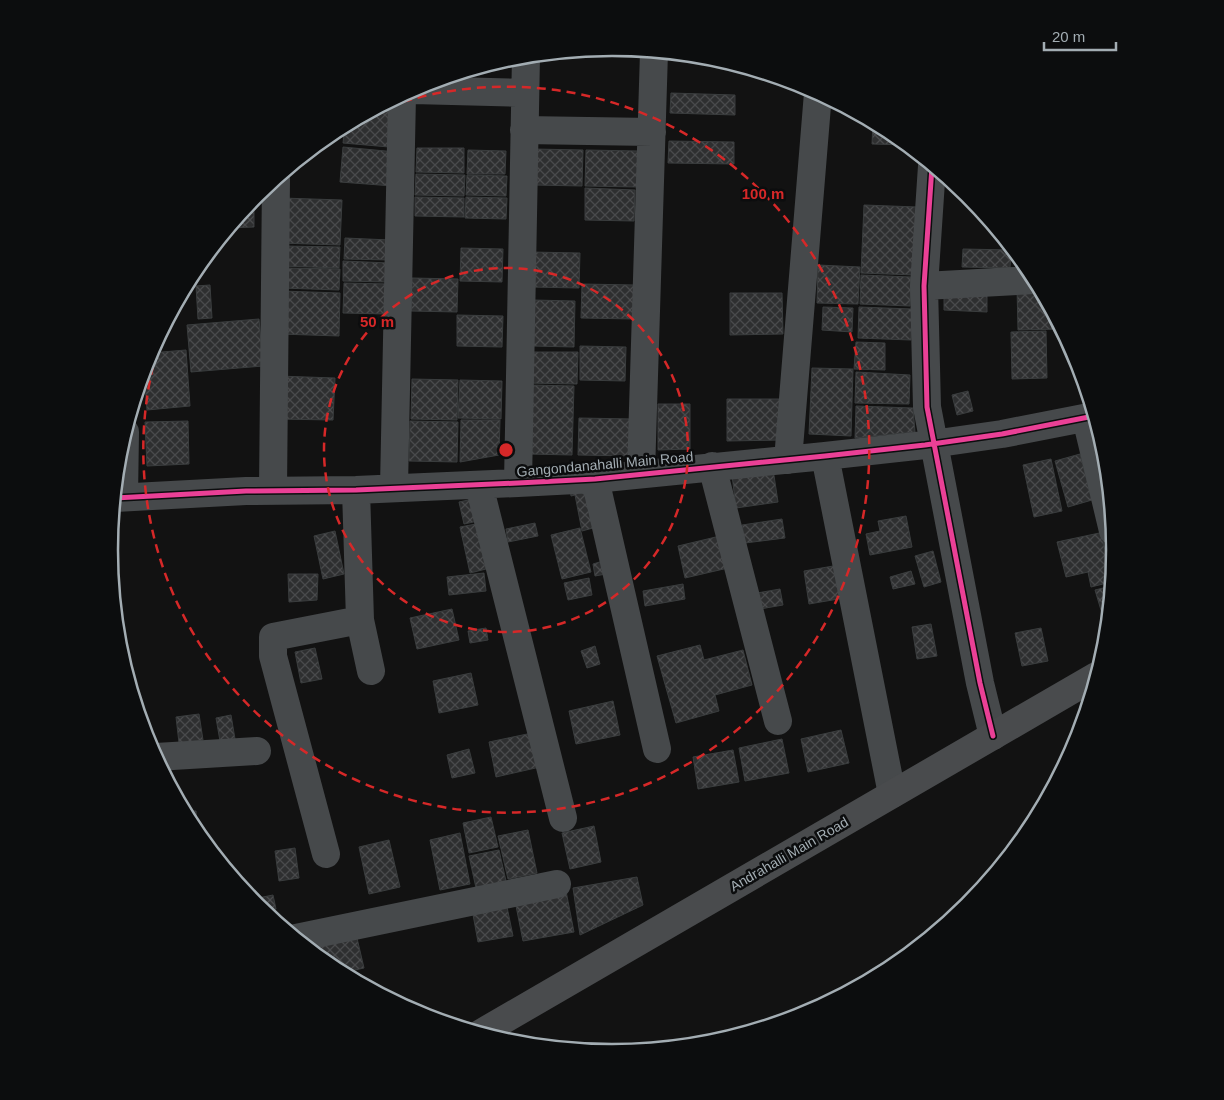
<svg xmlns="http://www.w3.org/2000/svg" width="1224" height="1100" font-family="Helvetica,sans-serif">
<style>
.building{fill:url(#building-cross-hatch);stroke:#3a3d3e}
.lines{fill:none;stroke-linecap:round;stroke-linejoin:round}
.minor{stroke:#46494b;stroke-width:28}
.major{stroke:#494b4d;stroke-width:28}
.cycleway-casing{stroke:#0c0d0e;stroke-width:8}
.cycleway{stroke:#ea4096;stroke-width:5}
.ring{fill:none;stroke:#d62828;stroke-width:2.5;stroke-dasharray:9 6}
.labels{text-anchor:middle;stroke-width:5;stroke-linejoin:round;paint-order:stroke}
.street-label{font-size:14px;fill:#a3adb3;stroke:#0c0d0e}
.rim{fill:none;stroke:#a3adb3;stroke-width:2.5}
.centre{fill:#d62828;stroke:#0c0d0e;stroke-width:2.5}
.ring-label{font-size:15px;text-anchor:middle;font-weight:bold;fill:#d62828;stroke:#0c0d0e;stroke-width:5;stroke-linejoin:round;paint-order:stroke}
</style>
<defs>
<pattern id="building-cross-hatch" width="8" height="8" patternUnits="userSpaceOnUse" patternTransform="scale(1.25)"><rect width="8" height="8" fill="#2e2f30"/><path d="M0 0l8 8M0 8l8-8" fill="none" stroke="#494a4c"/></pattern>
</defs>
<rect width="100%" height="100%" fill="#121212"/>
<path class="building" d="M671,93L735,95V115L670,113Z
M374,110L392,112L389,147L343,143L345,126Z
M873,122L891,132L906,145L872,144Z
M669,141L734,142V164L668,163Z
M343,147L396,152L393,186L340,182Z
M417,148H464V173L416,172Z
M534,149L583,150L582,186L534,185Z
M468,150L506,151L505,174H467Z
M586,150L638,151L637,187L585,186Z
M416,174L465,175L464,196L415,195Z
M467,175L507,176L506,196L466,195Z
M585,188L635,190L634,221L585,220Z
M415,197L464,198V217L415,216Z
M466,197L507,198L506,219L465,218Z
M254,198V227L229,228Z
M282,198L342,200L340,245L280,243Z
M864,205L917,207L915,275L861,273Z
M345,238L390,240V260L344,259Z
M283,246L340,247L339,268L282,266Z
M461,248L503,249L502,282L460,281Z
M963,249L1011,250L1010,268L962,267Z
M531,252L580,253L579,288L530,287Z
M343,261L389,263V282L343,281Z
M818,265L860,267L858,304L817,303Z
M282,268L340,269L339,290L282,288Z
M861,275L911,277L910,306L860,304Z
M412,278L458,279L457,312L411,311Z
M344,283L388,284L387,314L343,313Z
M582,284L635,285L634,319L581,318Z
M210,285L212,318L198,319L196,286Z
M1017,288H1039L1061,329L1018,330Z
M281,291L340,293L339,336L280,334Z
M730,293H782L783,334L730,335Z
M944,293L987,295V312L944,310Z
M533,300L575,301L574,347L532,346Z
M823,307L853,308L852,332L822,330Z
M859,307L912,309L911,340L858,338Z
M457,315L503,316L502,347L457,346Z
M259,319L263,366L191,372L187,325Z
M1046,331L1047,378L1012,379L1011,332Z
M856,342L885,343V370L854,369Z
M580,346L626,347L625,381L580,380Z
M186,350L190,406L147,410L144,370L150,353Z
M528,352H578L577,384L527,383Z
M812,368L853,369L851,436L809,434Z
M856,372L910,375L909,404L855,403Z
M278,376L335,378L333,420L277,419Z
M412,379L458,380L457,420L411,419Z
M460,380L502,381L501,419L458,418Z
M530,385L574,386L572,455L528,454Z
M968,391L973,411L957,415L952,395Z
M727,399H782L783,440L727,441Z
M658,404H690V449L658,450Z
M856,406L913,408L915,432L855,438Z
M579,418L633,419L632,456L578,455Z
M461,420H500L499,455L460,462Z
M188,421L189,464L147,466L145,422Z
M410,421L458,422L457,462L409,461Z
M1080,454L1092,500L1068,507L1055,461Z
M1051,459L1062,511L1034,517L1023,465Z
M773,469L778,502L736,508L732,475Z
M585,484L593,528L582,531L575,495L571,496L570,487Z
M473,499L478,521L464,524L459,502Z
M906,516L912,547L870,555L866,534L880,531L878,521Z
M782,519L785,538L745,543L742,525Z
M535,523L538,536L508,542L506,529Z
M476,524L486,569L470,573L460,527Z
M580,528L591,572L562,579L551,535Z
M335,531L344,574L323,579L314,536Z
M1104,532L1105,541H1103L1111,582L1091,587L1088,572L1066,577L1057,542Z
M720,536L728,568L685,578L678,546Z
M933,551L941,582L924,587L915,556Z
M603,561L606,574L595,576L593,564Z
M845,564L850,597L809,604L804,571Z
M911,571L915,584L893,589L890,577Z
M484,573L486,591L449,595L447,577Z
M288,574H318L317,600L289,602Z
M589,578L592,595L568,600L564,583Z
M683,584L685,599L645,606L643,591Z
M1111,586L1107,627H1106L1095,590Z
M780,589L783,605L760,609L757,593Z
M452,609L459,640L417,649L410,618Z
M931,624L937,656L917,659L912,627Z
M486,628L488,640L470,643L468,631Z
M1041,628L1048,661L1022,666L1015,633Z
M700,645L704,660L743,650L752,685L715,695L719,711L676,723L657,656Z
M595,646L600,664L587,668L581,651Z
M315,648L322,679L301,683L295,652Z
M471,673L478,705L439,713L433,681Z
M613,701L620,735L576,744L569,711Z
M199,714L203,740L179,743L176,717Z
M231,715L235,739L220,741L216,718Z
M841,730L849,763L808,772L801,739Z
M532,733L540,767L496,777L489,742Z
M782,739L789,773L745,781L739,748Z
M469,749L475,773L452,778L447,755Z
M733,750L739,782L698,789L693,757Z
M185,811H196L197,832L194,829Z
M491,817L498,847L469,853L463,823Z
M594,826L601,862L570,869L562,833Z
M528,830L537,873L508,879L498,836Z
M460,833L470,884L440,890L430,840Z
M389,840L400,887L369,894L359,847Z
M295,848L299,878L279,881L275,851Z
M499,850L506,881L476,888L469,856Z
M637,877L643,905L580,935L573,888Z
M566,891L574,932L523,941L515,901Z
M273,895L276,909L264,911L259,907L258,898Z
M506,902L513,936L478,942L472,909Z
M357,938L364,968L342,973L333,968L316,954L315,947Z"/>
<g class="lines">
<path class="minor" d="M413,90L525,93
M524,130L652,132
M932,166L924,286L927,407L980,683L993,736
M924,286L1034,280
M1086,418L1113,531
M825,456L892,794
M788,460L818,93
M712,466L778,721
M641,473L654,52
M595,479L657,749
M518,483L526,56
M479,485L563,818
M394,487L402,95
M273,490L276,179
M356,490L360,620L371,671
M124,497L125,432
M115,498L246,491L356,490L518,483L595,479L825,456L925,445L1002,434L1094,416
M156,757L257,751
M326,854L273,656V637L360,620
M296,938L557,884"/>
<path class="major" d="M481,1033L1096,676"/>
<defs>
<path id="cycleway" d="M932,166L924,286L927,407L980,683L993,736
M115,498L246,491L356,490L518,483L595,479L825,456L925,445L1002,434L1094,416"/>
</defs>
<use href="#cycleway" class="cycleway-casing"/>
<use href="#cycleway" class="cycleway"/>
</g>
<g class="ring">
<circle cx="506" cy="450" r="182"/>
<path d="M361 117A363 363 0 1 1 165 326"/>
</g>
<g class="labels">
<g class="street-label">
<text transform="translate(605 464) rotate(-5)" y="5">Gangondanahalli Main Road</text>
<text transform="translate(789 854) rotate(-30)" y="5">Andrahalli Main Road</text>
</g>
</g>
<path d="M0 0H1224V1100H0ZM118 550a494 494 0 1 1 988 0a494 494 0 1 1-988 0Z" fill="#0c0d0e" fill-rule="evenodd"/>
<path class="rim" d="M118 550a494 494 0 1 1 988 0a494 494 0 1 1-988 0Z"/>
<circle cx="506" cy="450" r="8" class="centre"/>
<g class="ring-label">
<text x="763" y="199">100 m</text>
<text x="377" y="327">50 m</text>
</g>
<path d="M1044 42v8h72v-8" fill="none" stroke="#a3adb3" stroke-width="2.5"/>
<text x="1052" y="42" font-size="15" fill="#a3adb3" stroke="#0c0d0e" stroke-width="4" paint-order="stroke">20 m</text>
</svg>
